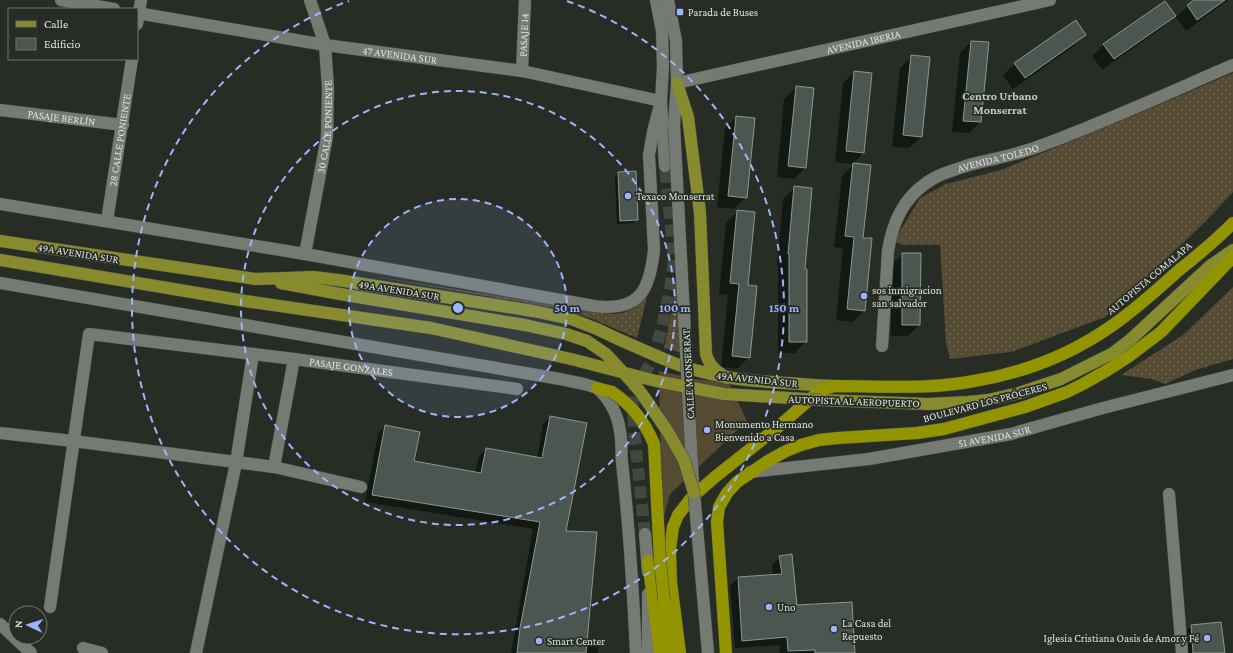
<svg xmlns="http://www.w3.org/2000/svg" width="1233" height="653" font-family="'Crimson Pro',serif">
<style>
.grass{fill:url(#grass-dots)}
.garden{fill:#554a32}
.shadow{fill:#0007}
.building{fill:#4c5651;stroke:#8b9690}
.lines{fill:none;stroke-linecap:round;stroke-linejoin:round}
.minor-tunnel{stroke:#424840;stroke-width:12;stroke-dasharray:12 6;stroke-linecap:butt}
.minor-casing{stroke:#454a44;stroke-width:13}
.major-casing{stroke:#454a44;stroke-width:13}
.highway-casing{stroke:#454a44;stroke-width:13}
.minor{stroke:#757b73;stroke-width:12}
.major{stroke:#878b2e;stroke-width:12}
.highway{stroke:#939500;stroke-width:12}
.minor-bridge-casing{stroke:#454a44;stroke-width:13;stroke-linecap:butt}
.major-bridge-casing{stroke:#454a44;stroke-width:13;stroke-linecap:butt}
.highway-bridge-casing{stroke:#454a44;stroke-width:13;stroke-linecap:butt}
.minor-bridge{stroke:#757b73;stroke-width:12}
.major-bridge{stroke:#878b2e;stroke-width:12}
.highway-bridge{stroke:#939500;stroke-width:12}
.ring{fill:none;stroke:#9db4fd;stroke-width:2;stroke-dasharray:7 5}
.poi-dot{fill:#9db4fd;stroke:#272d25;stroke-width:1.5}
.labels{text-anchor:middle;stroke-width:3.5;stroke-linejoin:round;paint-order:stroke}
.poi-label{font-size:11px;fill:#dde1dc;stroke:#272d25;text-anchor:start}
.street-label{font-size:11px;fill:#dde1dc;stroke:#272d25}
.neighbourhood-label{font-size:12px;font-weight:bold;fill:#c4cbc2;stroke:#272d25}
.centre{fill:#9db4fd;stroke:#272d25;stroke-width:2}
.ring-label{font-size:12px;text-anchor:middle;font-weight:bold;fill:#9db4fd;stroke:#272d25;stroke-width:3.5;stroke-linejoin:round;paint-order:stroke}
</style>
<defs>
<pattern id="grass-dots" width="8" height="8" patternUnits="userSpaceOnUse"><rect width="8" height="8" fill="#554a32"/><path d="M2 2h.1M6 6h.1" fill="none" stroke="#6d644f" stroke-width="1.8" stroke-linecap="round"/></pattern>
</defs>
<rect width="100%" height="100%" fill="#272d25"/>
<path class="grass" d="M1233,73V192L1205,222L1105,317L1011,352L950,359L946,343L940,245H903L894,241L920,198L946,184L1001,170L1137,114Z
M372,276L613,314C628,314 636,306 647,297L637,338L590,318L560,309Z
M678,281L683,353L664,348Z
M1233,287V359L1195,370L1165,384L1152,379L1121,375L1183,335Z"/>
<path class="garden" d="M659,371L695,379L729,383L747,421L670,494L662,524Z"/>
<path class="shadow" d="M1196,0H1228L1186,31L1176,17L1188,6Z
M1165,2L1174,16L1163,27L1102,70L1092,56L1104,45Z
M1076,21L1085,35L1074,46L1013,89L1003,75L1015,64Z
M971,42L988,43L980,122L969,133L952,132L960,53Z
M912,56L928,58L921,137L909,148L892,147L900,68Z
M854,72L863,153L852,164L835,162L843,83Z
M796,87L805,168L794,179L777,177L784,99Z
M737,117L746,197L734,209L717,207L725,128Z
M853,165L862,238L864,311L853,322L836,320L843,248L834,247L842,176Z
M619,173L637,219L633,223L617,224L615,176Z
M794,188L804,270L806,341L795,353H778V265H777L783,199Z
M738,211L747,286L749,357L737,369L721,367L728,295L719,294L726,223Z
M903,254L919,325L908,336H891V265Z
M550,417L565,532L586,645L598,647V653H511L533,529L365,502L378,434L385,426L413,461L475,473L479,456L486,449L537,458L543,424Z
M780,557L796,606L854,653H780L779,645L735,648L730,586L738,578L773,575L772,565Z
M1191,626L1223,653H1187L1185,632Z"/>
<path class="building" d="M1194,0H1225L1197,20L1187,5Z
M1165,1L1176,16L1114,59L1103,44Z
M1076,20L1086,35L1025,78L1014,63Z
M971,41L989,42L981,122L963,121Z
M911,55L930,57L922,137L903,135Z
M854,71L872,73L864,153L846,151Z
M796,86L814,88L806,168L788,166Z
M736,116L755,118L747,198L728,196Z
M853,163L871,165L863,238H872L865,311L847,309L854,237L845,236Z
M636,171L638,220L620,221L618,172Z
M794,186L812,188L805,269H807V342H789V254H788Z
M737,210L755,212L748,285L757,286L750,358L732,356L739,284L730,283Z
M902,253H921L920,325H902Z
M550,416L587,423L566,531L597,532L586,653H517L520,628L540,522L372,495L385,425L420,432L414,461L481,473L486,448L542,458Z
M792,554L797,605L852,602L855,653H815V650L788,651L787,637L742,641L738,577L782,574L779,556Z
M1221,622L1225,653H1193L1191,625Z"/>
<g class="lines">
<path class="minor-tunnel" d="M645,534L634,431L633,402L634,390L652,361L662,327L670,289L674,259L665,166"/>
<defs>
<g id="minor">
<path d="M61,0L114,9"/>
<path d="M656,0L662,31L663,67L661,101L665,166"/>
<path d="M668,0L676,41L677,83L674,125"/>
<path id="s1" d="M137,13L325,45L522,71L661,101"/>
<path d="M137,24L141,0"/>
<path id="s2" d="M522,71L525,0"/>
<path id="s3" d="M677,83L1050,0"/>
<path id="s4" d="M0,110L123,125"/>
<path d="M0,204L305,254L594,306C640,312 650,290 654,249L649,155L653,132L661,101"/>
<path id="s5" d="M107,221L132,59"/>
<path id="s6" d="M305,254L327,137L328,88L325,45L310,0"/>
<path d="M0,283L560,379C568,381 593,385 598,389C610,399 618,416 620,431C622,441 621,452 622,462C629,525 633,589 636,653"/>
<path id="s7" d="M882,346L888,251C892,225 902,200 925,184C938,174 954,170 969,165C992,159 1015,155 1037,147C1103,123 1168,93 1233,65"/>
<path d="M689,410L693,483"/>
<path d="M0,433L73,441L274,467L361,487"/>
<path d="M274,467L294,359"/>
<path id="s8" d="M750,472L869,459L1011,434L1103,408L1233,375"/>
<path d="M1169,494L1182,653"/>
<path d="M645,534L648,572"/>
<path d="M648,594V653"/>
<path id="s9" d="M50,607L89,334L294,359L517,389"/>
<path d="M0,624L31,653"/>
<path d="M83,648L102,653"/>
<path d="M196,653L236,463L253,354"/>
</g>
<path id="major" d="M677,83L688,117L700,213L706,354C710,367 716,371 727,378
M0,241L256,279L314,277L338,280L533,311L571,319L597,329L618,339
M0,260L245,301L431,328L571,359
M281,283L340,294
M659,357C716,383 773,382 834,386
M821,400L928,404L968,402L988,400L1019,393L1061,379L1113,353L1130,340L1210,266L1233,250"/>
<path id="highway" d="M597,388L612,392
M648,561L660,653
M664,600L672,653
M680,653L671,582L670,549L673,527L678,515L692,497L715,477L778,427L816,394L824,389L835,386C881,386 928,390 974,381C1023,373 1072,354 1113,325C1136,309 1157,290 1178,271C1197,256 1216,240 1233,223
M726,653L717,522L719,507L727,493L737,482L768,461L786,451L801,445L819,440L838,438L917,433L944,429L1025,407L1067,392L1083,384L1106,371L1128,357L1161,332L1233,257"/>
</defs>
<use href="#minor" class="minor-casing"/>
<use href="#major" class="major-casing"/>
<use href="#highway" class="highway-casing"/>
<use href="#minor" class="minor"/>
<use href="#major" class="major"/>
<use href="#highway" class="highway"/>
<defs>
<path id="minor-bridge" d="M674,125L689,410
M694,493L708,653"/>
<path id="major-bridge" d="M340,294L525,325L566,334L587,341L606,354L633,383L642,394L668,432L684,460L694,493
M618,339L659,357
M571,359L656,381L724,394L821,400"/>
<path id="highway-bridge" d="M612,392C632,405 645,422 654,444L660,560L664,600"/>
</defs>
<use href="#minor-bridge" class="minor-bridge-casing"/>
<use href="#major-bridge" class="major-bridge-casing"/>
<use href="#highway-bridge" class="highway-bridge-casing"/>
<use href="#minor-bridge" class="minor-bridge"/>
<use href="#major-bridge" class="major-bridge"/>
<use href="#highway-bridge" class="highway-bridge"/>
</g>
<circle cx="458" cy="308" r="109" fill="#9db4fd" fill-opacity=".12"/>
<g class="ring">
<circle cx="458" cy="308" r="109"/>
<circle cx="458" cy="308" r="217"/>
<path d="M567 1A326 326 0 1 1 349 1"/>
</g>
<g class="poi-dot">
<rect x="676" y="8" width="8" height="8" rx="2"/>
<circle cx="628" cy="196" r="4"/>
<circle cx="864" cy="296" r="4"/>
<circle cx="707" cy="430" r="4"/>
<circle cx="769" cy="607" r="4"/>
<circle cx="834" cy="629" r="4"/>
<circle cx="1207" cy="638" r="4"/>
<circle cx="539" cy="641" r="4"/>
</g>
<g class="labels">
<g class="poi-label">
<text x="688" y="16">Parada de Buses</text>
<text x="636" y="200">Texaco Monserrat</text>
<text x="872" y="294">sos inmigracion<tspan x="872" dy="13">san salvador</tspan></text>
<text x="715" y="428">Monumento Hermano<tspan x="715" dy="13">Bienvenido a Casa</tspan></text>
<text x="777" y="611">Uno</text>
<text x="842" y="627">La Casa del<tspan x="842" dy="13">Repuesto</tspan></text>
<text x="1199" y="642" text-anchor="end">Iglesia Cristiana Oasis de Amor y Fé</text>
<text x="547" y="645">Smart Center</text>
</g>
<g class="street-label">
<text dy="4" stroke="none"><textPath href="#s2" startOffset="36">PASAJE 14</textPath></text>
<text dy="4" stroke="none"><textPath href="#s3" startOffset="191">AVENIDA IBERIA</textPath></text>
<text dy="4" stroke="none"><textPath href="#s1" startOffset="266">47 AVENIDA SUR</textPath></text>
<text dy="4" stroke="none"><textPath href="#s4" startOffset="62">PASAJE BERLÍN</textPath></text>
<text dy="4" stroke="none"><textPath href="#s6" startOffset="129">30 CALLE PONIENTE</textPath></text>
<text dy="4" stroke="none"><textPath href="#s5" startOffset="82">28 CALLE PONIENTE</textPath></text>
<text dy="4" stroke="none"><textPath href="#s7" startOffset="252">AVENIDA TOLEDO</textPath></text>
<text transform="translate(78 253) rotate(9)" y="4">49A AVENIDA SUR</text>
<text transform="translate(1149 278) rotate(-40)" y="4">AUTOPISTA COMALAPA</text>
<text transform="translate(399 290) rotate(9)" y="4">49A AVENIDA SUR</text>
<text dy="4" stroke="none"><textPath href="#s9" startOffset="540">PASAJE GONZALES</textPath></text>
<text transform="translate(688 374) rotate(-93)" y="4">CALLE MONSERRAT</text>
<text transform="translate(757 379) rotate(6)" y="4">49A AVENIDA SUR</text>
<text transform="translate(854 401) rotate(2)" y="4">AUTOPISTA AL AEROPUERTO</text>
<text transform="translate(985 402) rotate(-15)" y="4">BOULEVARD LOS PRÓCERES</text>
<text dy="4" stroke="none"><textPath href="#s8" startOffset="247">51 AVENIDA SUR</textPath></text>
</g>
<g class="neighbourhood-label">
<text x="1000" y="100">Centro Urbano<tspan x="1000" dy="14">Monserrat</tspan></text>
</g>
</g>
<circle cx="458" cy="308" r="6" class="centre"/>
<g class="ring-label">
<text x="567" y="312">50 m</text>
<text x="675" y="312">100 m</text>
<text x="784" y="312">150 m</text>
</g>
<rect x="8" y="8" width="130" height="52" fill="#272d25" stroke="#70756e"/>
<rect x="16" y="21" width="20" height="6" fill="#878b2e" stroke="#70756e"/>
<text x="44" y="28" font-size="12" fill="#dde1dc">Calle</text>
<rect x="16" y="38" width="20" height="12" fill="#4c5651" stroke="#70756e"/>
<text x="44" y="48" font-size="12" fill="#dde1dc">Edificio</text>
<g transform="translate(28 625) rotate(274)"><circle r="19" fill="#272d25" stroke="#70756e"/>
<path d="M0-3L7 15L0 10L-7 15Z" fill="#9db4fd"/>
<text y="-6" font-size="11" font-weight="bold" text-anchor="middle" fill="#dde1dc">N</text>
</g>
</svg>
